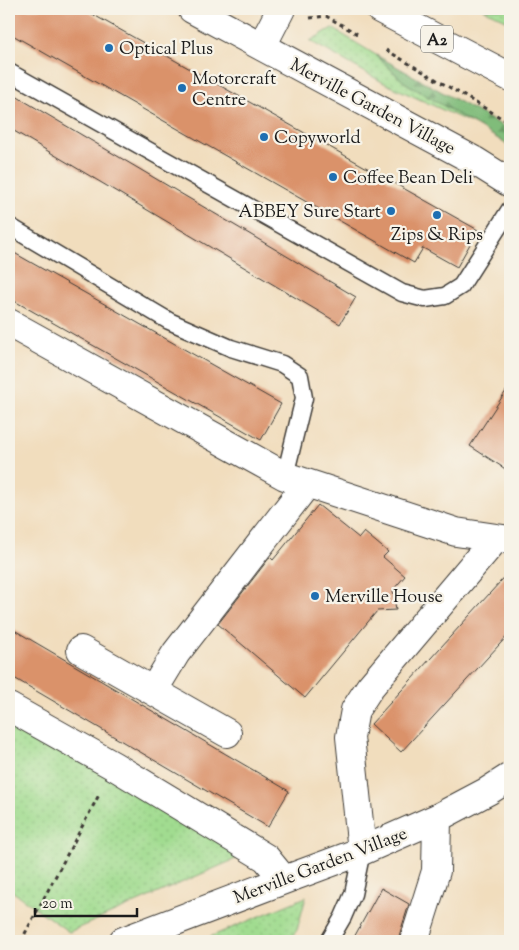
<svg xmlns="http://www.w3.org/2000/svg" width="519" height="950" font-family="'Sorts Mill Goudy',serif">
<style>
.grass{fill:url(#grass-dots);stroke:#5e7c56}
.forest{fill:url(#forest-firs);stroke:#4e6c4b}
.building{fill:#da926b}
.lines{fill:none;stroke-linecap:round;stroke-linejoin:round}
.lane-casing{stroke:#3c3934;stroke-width:19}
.street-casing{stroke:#3c3934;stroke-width:30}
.primary-casing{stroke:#3c3934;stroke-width:30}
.path{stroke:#3c3934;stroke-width:3;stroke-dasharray:4 4;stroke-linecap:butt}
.lane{stroke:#fff;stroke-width:16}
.street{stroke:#fff;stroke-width:28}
.primary{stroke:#fff;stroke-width:28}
.poi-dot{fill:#1f6fb2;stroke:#f7f3e8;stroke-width:2}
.labels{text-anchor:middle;stroke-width:4.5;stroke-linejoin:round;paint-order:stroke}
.shield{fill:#f7f3e8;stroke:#5e5c59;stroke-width:1}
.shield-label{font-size:16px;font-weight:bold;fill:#1c1c1c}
.poi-label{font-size:18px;fill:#1c1c1c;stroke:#f7f3e8;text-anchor:start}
.street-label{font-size:18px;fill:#1c1c1c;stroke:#f7f3e8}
</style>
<defs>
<pattern id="grass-dots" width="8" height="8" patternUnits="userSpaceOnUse" patternTransform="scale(1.25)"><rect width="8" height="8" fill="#a1dc90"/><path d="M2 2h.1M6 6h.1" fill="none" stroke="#8abc7c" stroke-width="1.8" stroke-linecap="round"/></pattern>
<pattern id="forest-firs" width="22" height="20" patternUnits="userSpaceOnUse" patternTransform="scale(1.25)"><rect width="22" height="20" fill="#80bc7a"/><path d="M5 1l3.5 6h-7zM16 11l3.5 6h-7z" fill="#689863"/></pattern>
</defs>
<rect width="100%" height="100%" fill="#f7f3e8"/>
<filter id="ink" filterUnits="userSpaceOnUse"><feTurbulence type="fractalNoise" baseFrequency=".02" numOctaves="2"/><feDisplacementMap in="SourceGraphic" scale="10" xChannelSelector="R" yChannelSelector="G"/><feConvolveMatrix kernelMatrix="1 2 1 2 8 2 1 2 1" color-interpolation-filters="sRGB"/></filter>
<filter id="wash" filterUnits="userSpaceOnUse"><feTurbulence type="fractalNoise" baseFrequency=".0096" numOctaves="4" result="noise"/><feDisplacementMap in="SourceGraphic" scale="20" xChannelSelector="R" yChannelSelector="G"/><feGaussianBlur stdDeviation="1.12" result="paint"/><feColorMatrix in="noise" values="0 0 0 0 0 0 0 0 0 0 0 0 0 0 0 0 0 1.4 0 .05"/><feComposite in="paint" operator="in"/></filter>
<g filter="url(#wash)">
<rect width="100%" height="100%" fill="#f1ddbd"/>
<path class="grass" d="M483,9H510V22Z
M332,28L376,55L404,82L482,128L384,83L310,41Z
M9,719L247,854L69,932L9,889Z
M306,897L297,930L289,941H200Z"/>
<path class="forest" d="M376,55L510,130V146L404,82Z"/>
<g id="blocks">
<path class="building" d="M9,9H83L478,230L457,267L423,248L414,263L9,33Z
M9,92L356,297L340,324L9,128Z
M9,250L281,404L261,440L9,298Z
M510,385V472L470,446Z
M318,505L359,538L364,532L388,552L383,557L405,576L393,590L396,610L377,611L305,698L218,624L270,557L273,560Z
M510,571V633L401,752L371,724Z
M9,627L289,791L268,827L9,675Z
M381,888L409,904L399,936V941H352Z"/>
</g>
</g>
<g filter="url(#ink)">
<use href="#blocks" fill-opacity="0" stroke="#3c3934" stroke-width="1"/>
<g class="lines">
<defs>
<path id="lane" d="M9,72L402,293L425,299L445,296L461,286L510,209
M9,226L169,321L231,348L282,364L300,376L304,398L285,476
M329,941L343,917L353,894L362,851"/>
<path id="street" d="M192,9L475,161L510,183
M262,46L281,9
M9,323L285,476L456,532L510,540
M81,650L227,733
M153,691L176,653L307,484
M9,707L114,766L266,858L284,880
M362,851L350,737L355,710L370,687L496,538
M123,941L284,880L362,851L437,818L488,791L510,777
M414,941L436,871L437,818"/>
<path id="primary" d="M380,9L510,77"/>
</defs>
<use href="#lane" class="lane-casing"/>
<use href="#street" class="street-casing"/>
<use href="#primary" class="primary-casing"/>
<path class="path" d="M310,18L326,16L359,35
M386,50L510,123
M21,941L100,793"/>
<use href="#lane" class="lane"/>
<use href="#street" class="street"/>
<use href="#primary" class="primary"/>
</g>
</g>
<g class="poi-dot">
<circle cx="109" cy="48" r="5"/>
<circle cx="182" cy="88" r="5"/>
<circle cx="264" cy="137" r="5"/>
<circle cx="333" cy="177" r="5"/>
<circle cx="391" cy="211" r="5"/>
<circle cx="437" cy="215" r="5"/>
<circle cx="315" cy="596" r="5"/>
</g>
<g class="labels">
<rect class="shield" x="421" y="25.5" width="32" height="27" rx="4"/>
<g class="shield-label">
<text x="437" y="45">A2</text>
</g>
<g class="poi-label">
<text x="119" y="54">Optical Plus</text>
<text x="192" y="84">Motorcraft<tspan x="192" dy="21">Centre</tspan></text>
<text x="274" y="143">Copyworld</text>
<text x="343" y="183">Coffee Bean Deli</text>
<text x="381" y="217" text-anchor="end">ABBEY Sure Start</text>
<text x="437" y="240" text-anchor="middle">Zips &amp; Rips</text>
<text x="325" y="602">Merville House</text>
</g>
<g class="street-label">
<text transform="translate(373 106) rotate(28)" y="6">Merville Garden Village</text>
<text transform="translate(320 865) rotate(-21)" y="6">Merville Garden Village</text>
</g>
</g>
<rect width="519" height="950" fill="none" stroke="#f7f3e8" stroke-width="30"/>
<path d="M35 908v8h102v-8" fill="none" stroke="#1c1c1c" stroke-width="2.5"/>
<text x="42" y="908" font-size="15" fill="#1c1c1c" stroke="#f7f3e8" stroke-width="4" paint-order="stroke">20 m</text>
</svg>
